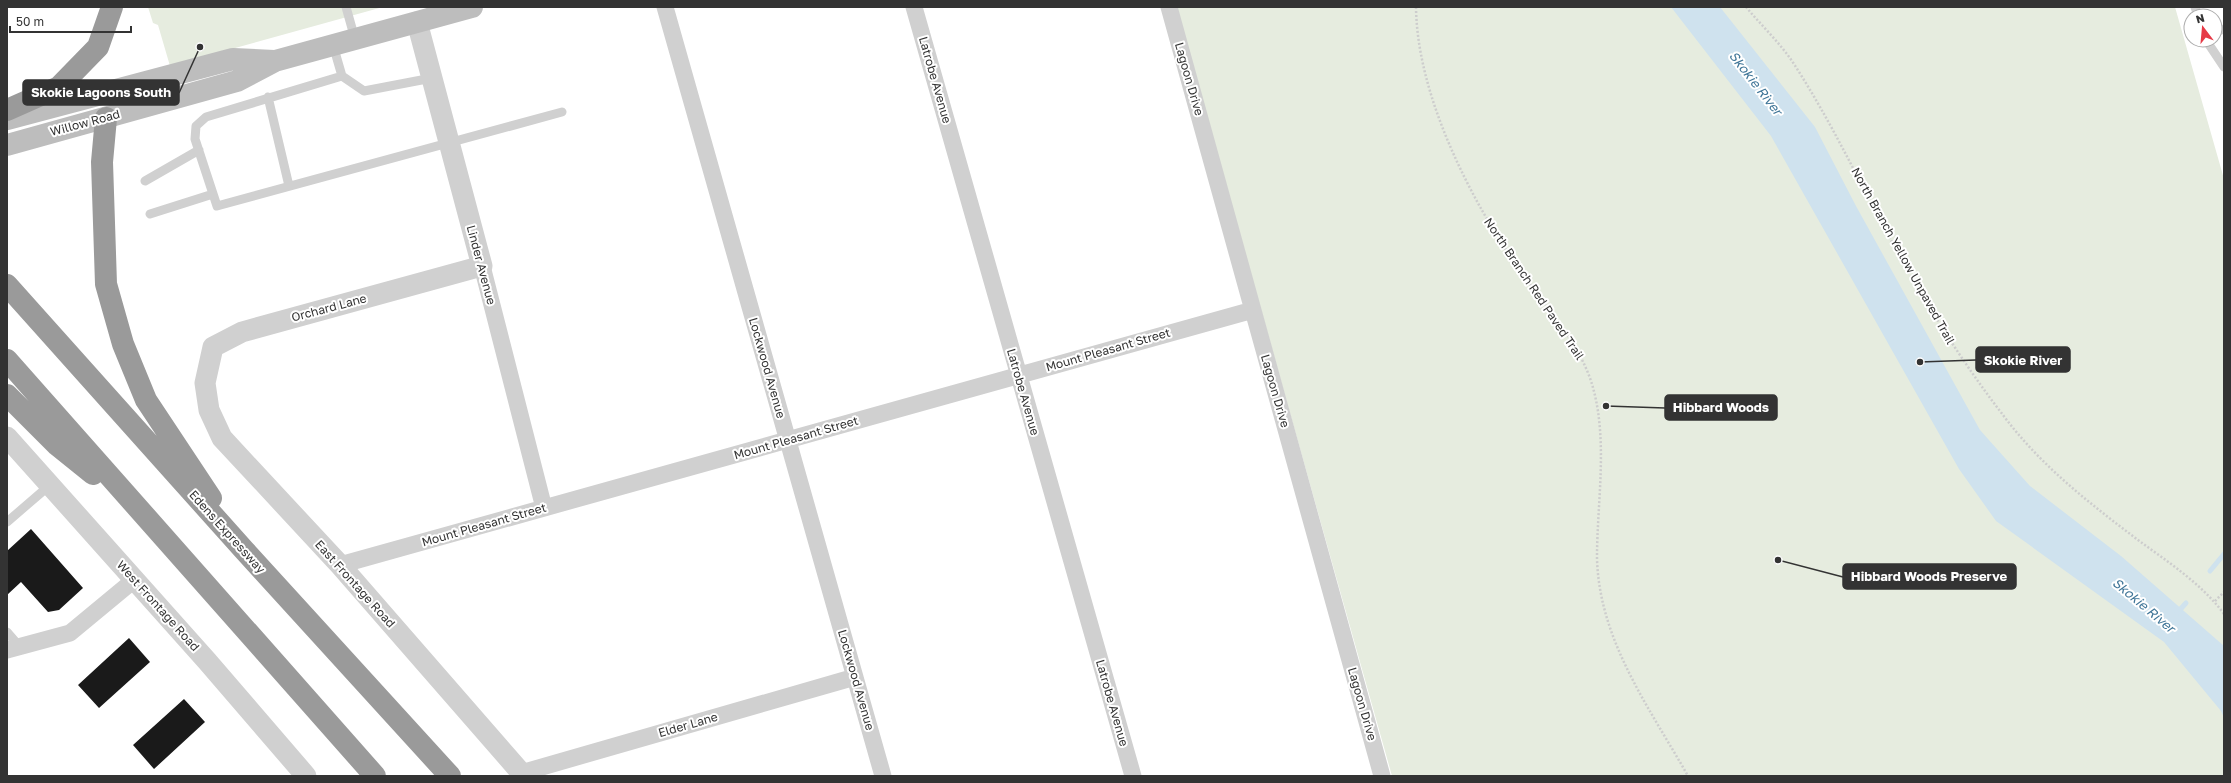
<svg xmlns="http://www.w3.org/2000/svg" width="2231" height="783" font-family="'Golos Text',sans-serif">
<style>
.green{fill:#e6ecdf}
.water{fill:#cfe2ee}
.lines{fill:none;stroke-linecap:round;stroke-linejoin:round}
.stream{stroke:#cfe2ee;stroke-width:5}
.building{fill:#1a1a1a}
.path{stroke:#cdcdcd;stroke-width:2.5;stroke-dasharray:2 2;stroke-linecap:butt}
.service{stroke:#d0d0d0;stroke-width:9}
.minor{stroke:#d0d0d0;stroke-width:17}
.tertiary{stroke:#d0d0d0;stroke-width:21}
.secondary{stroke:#bdbdbd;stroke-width:22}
.motorway{stroke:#9a9a9a;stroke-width:22}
.labels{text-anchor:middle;stroke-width:4;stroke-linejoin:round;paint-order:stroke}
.street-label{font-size:12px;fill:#333;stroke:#fff}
.water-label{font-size:13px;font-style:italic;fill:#3f7597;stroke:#fff}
.leader{fill:none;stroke:#333;stroke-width:1.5}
.callout-dot{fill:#333;stroke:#fff;stroke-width:1.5}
.callout{fill:#333;stroke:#333;stroke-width:1.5}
.callout-label{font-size:13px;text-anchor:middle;font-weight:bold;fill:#fff}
</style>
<rect width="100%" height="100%" fill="#fff"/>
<path class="green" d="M148,7H383L170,66L158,25L153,23Z
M1176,7H2175L2224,179V776H1392Z"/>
<path class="water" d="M1671,7H1720L1815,127L1856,206L1980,430L2030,486L2121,556L2224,646V718L2221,711L2164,642L1996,521L1959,469L1771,136Z"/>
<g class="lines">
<path class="stream" d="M2210,571L2224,554
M2177,613L2186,603"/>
</g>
<path class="building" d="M31,529L83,588L59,610L48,612L21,582L7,595V551Z
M129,638L150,662L99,708L78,685Z
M184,699L205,722L154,769L133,745Z"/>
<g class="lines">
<path class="path" d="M1416,7C1417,96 1471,201 1521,272C1546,307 1577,340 1591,381C1609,437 1597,501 1597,558C1599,640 1649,707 1688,776
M1746,7C1761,25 1779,42 1792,61C1828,116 1856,175 1887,233C1921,296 1959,358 2003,415C2040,465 2089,503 2138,540C2168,562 2202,584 2224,614
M2215,601L2224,592"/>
<path class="service" d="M346,7L355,39
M2195,7L2198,16
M2215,32L2224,29
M2206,40L2224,67
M333,45L342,76
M432,78L364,91L342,76L206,117L196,126L195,139L217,206L562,112
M268,97L289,186
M145,181L199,150
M150,214L213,194
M7,522L50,485
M7,632L20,647"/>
<path class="minor" d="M665,7L883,776
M914,7L1133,776
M1169,7L1382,776
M482,266L544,508
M340,565L1253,310
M7,650L70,633L134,580
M521,773L855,677"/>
<path class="tertiary" d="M417,22L482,266L242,332L213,347L205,383L209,410L222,438L340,565L524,776
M7,437L207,661L306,776"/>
<path class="secondary" d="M7,119L233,59L274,61
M7,145L237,81L275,61L472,7"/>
<path class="motorway" d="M7,110L59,87L98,47L112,7
M106,118L102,162L106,284L123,344L146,400L211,498
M7,285L244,550L450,776
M7,360L375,776
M7,395L57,445L93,474"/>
</g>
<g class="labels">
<g class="street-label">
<text transform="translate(1189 79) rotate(74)" y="4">Lagoon Drive</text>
<text transform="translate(935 80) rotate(74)" y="4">Latrobe Avenue</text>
<text transform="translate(85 123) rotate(-15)" y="4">Willow Road</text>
<text transform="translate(1903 256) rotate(61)" y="4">North Branch Yellow Unpaved Trail</text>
<text transform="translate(481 265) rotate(75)" y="4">Linder Avenue</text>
<text transform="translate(1534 289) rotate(56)" y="4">North Branch Red Paved Trail</text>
<text transform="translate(329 308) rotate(-15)" y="4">Orchard Lane</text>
<text transform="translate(1108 350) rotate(-16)" y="4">Mount Pleasant Street</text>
<text transform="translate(767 368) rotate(74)" y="4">Lockwood Avenue</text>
<text transform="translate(1275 391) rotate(74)" y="4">Lagoon Drive</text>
<text transform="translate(1023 392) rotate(74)" y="4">Latrobe Avenue</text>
<text transform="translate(796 438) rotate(-16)" y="4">Mount Pleasant Street</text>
<text transform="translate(484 525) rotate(-16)" y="4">Mount Pleasant Street</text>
<text transform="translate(227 532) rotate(48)" y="4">Edens Expressway</text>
<text transform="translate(355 584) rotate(48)" y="4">East Frontage Road</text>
<text transform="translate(158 606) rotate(48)" y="4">West Frontage Road</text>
<text transform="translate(856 680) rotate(74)" y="4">Lockwood Avenue</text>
<text transform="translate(1112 703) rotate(74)" y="4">Latrobe Avenue</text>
<text transform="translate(1362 704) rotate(74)" y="4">Lagoon Drive</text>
<text transform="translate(688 725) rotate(-16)" y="4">Elder Lane</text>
</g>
<g class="water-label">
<text transform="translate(1756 83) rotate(52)" y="5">Skokie River</text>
<text transform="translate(2144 605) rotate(40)" y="5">Skokie River</text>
</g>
</g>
<path class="leader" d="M200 47L179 93M1920 362L1976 360M1606 406L1665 408M1778 560L1843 577"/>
<g class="callout-dot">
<circle cx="200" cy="47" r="4"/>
<circle cx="1920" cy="362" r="4"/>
<circle cx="1606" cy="406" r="4"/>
<circle cx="1778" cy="560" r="4"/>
</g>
<g class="callout">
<rect x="23" y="80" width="156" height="25" rx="4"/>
<rect x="1976" y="347" width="94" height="25" rx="4"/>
<rect x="1665" y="395" width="112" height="25" rx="4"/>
<rect x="1843" y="564" width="173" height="25" rx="4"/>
</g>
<g class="callout-label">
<text x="101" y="97">Skokie Lagoons South</text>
<text x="2023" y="365">Skokie River</text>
<text x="1721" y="412">Hibbard Woods</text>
<text x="1929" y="581">Hibbard Woods Preserve</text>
</g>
<rect width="2231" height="783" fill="none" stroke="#333333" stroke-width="16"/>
<g transform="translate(2203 28) rotate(344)"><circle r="19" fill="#ffffff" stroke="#adadad"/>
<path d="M0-3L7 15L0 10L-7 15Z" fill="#e63946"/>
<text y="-6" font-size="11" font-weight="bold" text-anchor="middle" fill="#333333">N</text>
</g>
<path d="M10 26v6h121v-6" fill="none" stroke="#333333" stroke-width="2"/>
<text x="16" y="26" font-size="12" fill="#333333" stroke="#ffffff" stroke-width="3" paint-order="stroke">50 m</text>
</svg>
